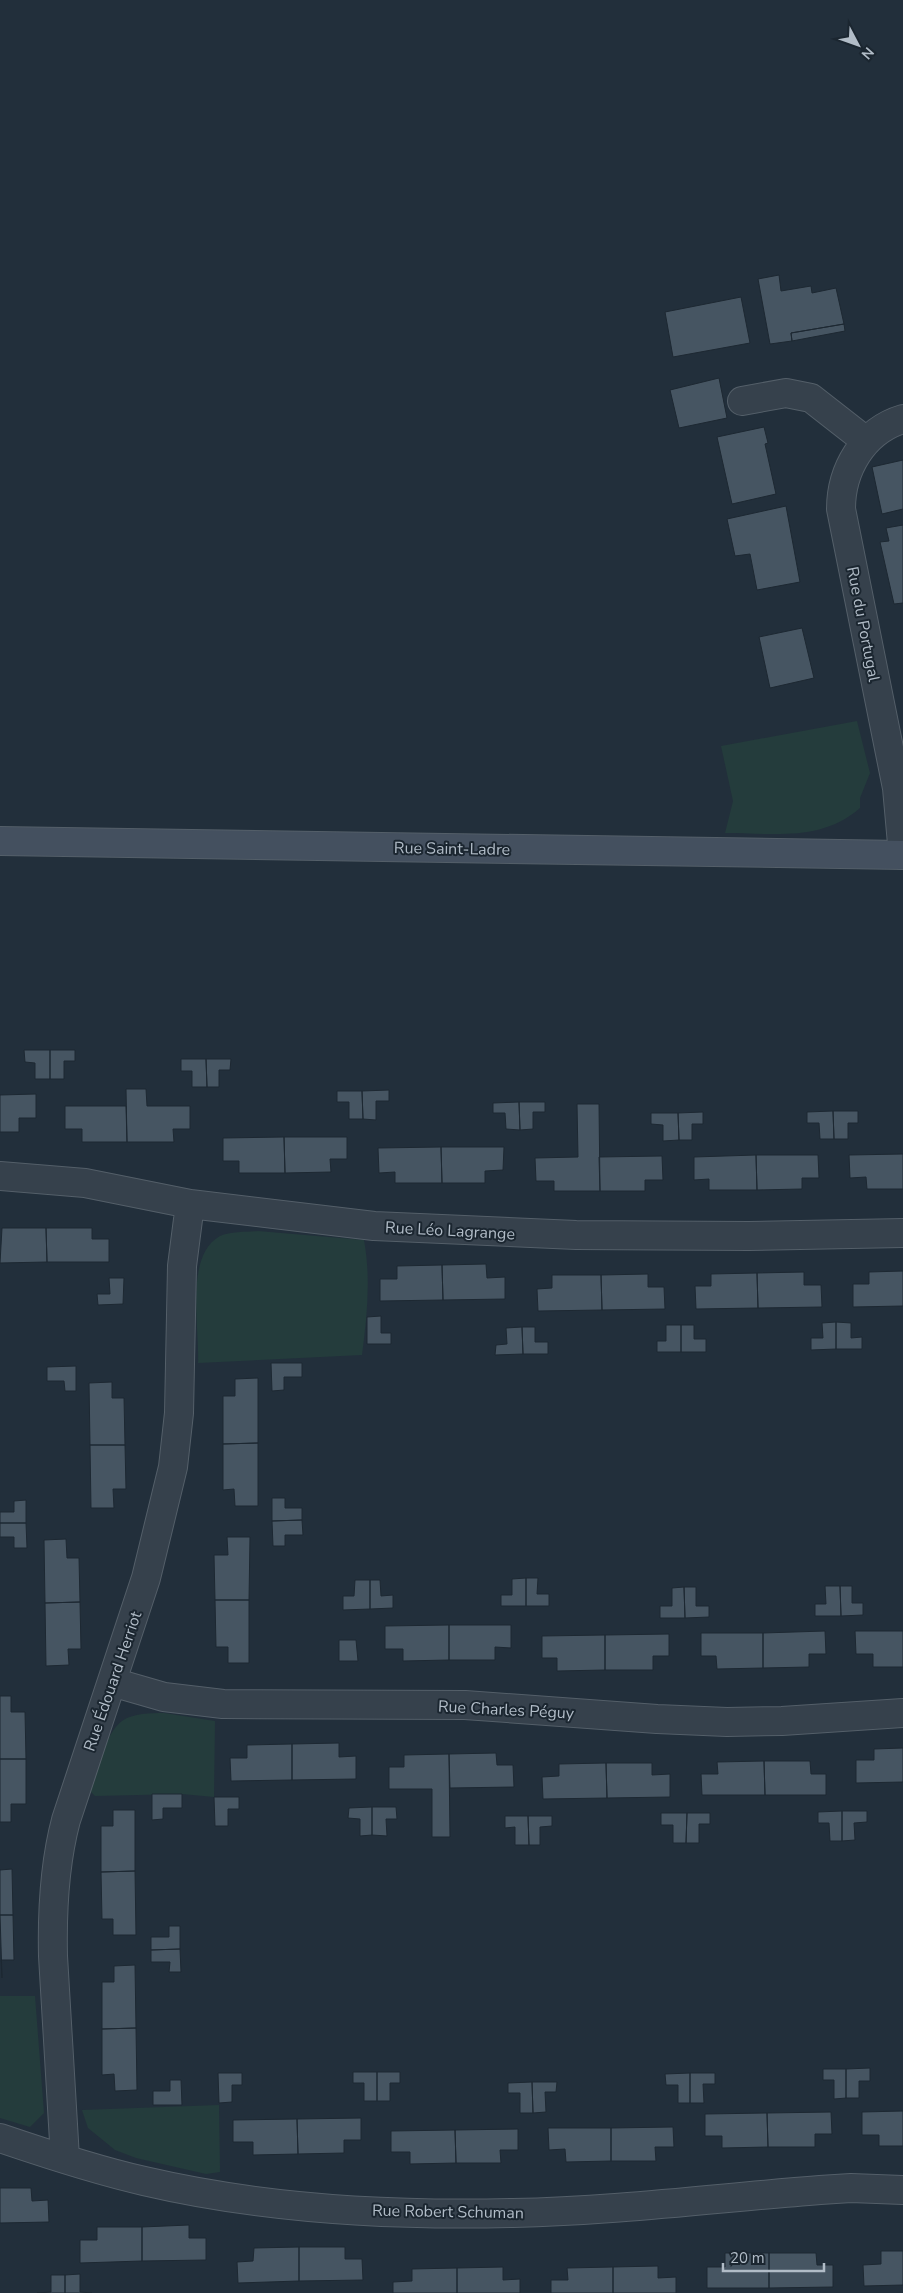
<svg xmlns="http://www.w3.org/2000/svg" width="903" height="2293" font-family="'Nunito Sans',sans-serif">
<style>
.green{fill:#243c3c}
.building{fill:#465562;stroke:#1d2832}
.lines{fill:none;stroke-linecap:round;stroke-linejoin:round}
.street-casing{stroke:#545f69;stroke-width:30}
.secondary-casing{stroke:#545f69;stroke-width:30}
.street{stroke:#36414c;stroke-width:28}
.secondary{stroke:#44505f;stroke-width:28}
.labels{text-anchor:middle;stroke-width:4;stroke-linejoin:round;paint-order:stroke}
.street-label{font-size:16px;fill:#b1bcc7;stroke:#1b2630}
</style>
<rect width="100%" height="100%" fill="#222f3b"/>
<path class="green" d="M857,721L870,773L860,798V808C821,842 774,833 725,833L733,801L721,746Z
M258,1231L364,1240C371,1278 367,1317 362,1355L198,1363C200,1328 184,1256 220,1236C231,1231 246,1232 258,1231Z
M164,1713L215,1721L214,1797L182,1794L95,1796L90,1791C99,1770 103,1736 122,1721C133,1713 151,1713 164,1713Z
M0,1996H35L44,2113L30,2127L0,2118Z
M219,2105L220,2172L206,2174L136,2158L115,2150L88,2128L82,2110Z"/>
<path class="building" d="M779,275L781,291L811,286L812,293L836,288L844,324L791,333L792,341L770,344L758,279Z
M741,297L750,343L673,357L665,312Z
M844,324L845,331L792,341L791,333Z
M719,378L727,418L679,428L670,390Z
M764,427L768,443L765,444L776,494L732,504L717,437Z
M903,460V509L882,514L872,467Z
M786,506L800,582L757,590L750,554L735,556L727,519Z
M903,525V603L894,604L880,542L889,541L886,528Z
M802,628L814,678L770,688L759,637Z
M24,1050H50V1079H35V1063L25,1062Z
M50,1050H75V1061H64V1079H50Z
M181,1059H206L207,1087H192V1071H181Z
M206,1059H231L230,1070H219V1087H207Z
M126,1089H146L147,1106H190V1129H173L174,1142H127Z
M389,1090V1101H376V1120L363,1119L362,1091Z
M337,1091H362L363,1119H349V1102H337Z
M36,1094V1118H19V1132H0V1095Z
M519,1102L520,1130L506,1129L505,1113H493V1103Z
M519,1102H545V1112H533V1129L520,1130Z
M577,1104H599L600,1191H554V1181H536L535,1158L578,1157Z
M65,1106H126L127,1142H82V1129H65Z
M833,1111H858V1123H848V1139H834Z
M833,1111L834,1139H820L819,1123H807V1112Z
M703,1112V1124H692V1140H679L678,1113Z
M651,1113H678L679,1140L663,1141V1125L651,1124Z
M284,1137H347V1159H330L331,1172L285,1173Z
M284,1137L285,1173H239V1161H223V1138Z
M441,1147L442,1183H395V1172L379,1173L378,1148Z
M441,1147H504L503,1170L485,1171V1183H442Z
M903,1154V1189H867L866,1177L850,1178L849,1155Z
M756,1155H818L819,1178H802V1189L757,1190Z
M756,1155L757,1190H709V1179L694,1180V1157Z
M662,1156L663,1180H645V1191H600L599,1157Z
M2,1228H46L47,1262L0,1263Z
M46,1228H92V1239H109V1262H47Z
M486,1264L487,1278L505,1277V1299L443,1300L442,1265Z
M442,1265L443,1300L380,1301V1279H397V1266Z
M903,1271V1306L853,1307V1284H869V1272Z
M804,1272V1285H821L822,1307L758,1308L757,1273Z
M757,1273L758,1308L696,1309L695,1286H711V1274Z
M648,1274V1287H664L665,1309L602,1310L601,1275Z
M552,1275H601L602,1310L538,1311L537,1289L552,1288Z
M109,1278H124L123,1304L98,1305L97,1294H110Z
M381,1316V1333H391V1344H367V1317Z
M836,1322V1349L811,1350V1338H823L822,1323Z
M836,1322L851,1323V1338L862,1337V1349H836Z
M666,1325H681V1352H657V1341H666Z
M681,1325H694V1339H706V1352H681Z
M522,1327L523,1354L495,1355L496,1345L507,1344L506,1328Z
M522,1327H535V1342H548V1354H523Z
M271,1363H302V1377H284V1390L272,1391Z
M76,1366V1391H65L64,1381H47V1367Z
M258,1378V1443L223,1444V1396H235V1379Z
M112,1382V1398H124L125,1445H90L89,1383Z
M258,1443V1506H235L234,1489L223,1490V1444Z
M90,1445H125L126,1489H113L114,1508H91Z
M272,1498H285V1508H302V1520L272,1521Z
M26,1500V1523H0V1512H14V1501Z
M302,1520L303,1535H285V1546H273L272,1521Z
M0,1523H26L27,1548H14V1537H0Z
M227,1537H250L249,1600H215L214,1555H228Z
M66,1539L67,1558H79L80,1602L45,1603L44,1540Z
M526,1578H538L537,1594H549V1606H526Z
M526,1578V1606H501V1595H512V1579Z
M355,1580H370V1609L343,1610V1596H354Z
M370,1580H380L381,1596L393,1595V1608L370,1609Z
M825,1586H840L841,1616H815V1604H826Z
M840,1586H852V1603H863V1615L841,1616Z
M684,1587H696V1606H709V1617L685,1618Z
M684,1587L685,1618H660V1606H672V1588Z
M215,1600H249V1663H228V1647H216Z
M80,1602L81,1649H68L69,1665L46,1666L45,1603Z
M449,1625V1660L403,1661V1649H385V1626Z
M449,1625H511V1648L495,1647V1660H449Z
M825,1631L826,1654H809V1667L763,1668V1633Z
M855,1631H903V1667H873V1654H856Z
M701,1633H763V1668L717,1669L716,1656H701Z
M669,1634V1656H653V1670H605V1635Z
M605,1635V1670L557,1671V1658H542V1636Z
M339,1640H356L358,1661H339Z
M0,1696H11V1712H25L26,1759H0Z
M339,1743V1757L356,1756V1779L292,1780V1744Z
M292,1744V1780L231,1781L230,1758H247V1745Z
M903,1748V1782L856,1783V1760H874V1749Z
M496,1753L497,1765H513L514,1787L450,1788L449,1754Z
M449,1754L450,1837H432V1789H389V1767H404V1755Z
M0,1759H26V1804H11V1822H0Z
M764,1761H810L811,1774H826V1795H765Z
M764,1761L765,1795H702L701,1774H718L717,1762Z
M606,1763L607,1798L543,1799L542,1777L559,1776V1764Z
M606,1763H652V1775L670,1774V1797L607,1798Z
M152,1794H182V1808H163V1819L152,1820Z
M214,1797H239V1809H228V1826H215Z
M372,1807H396L397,1819H386L387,1836L372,1835Z
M372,1807V1835L360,1836V1819L348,1818L349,1808Z
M113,1810H135V1871L101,1872V1826H113Z
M842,1811H867V1822L854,1823L855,1840L842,1841Z
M842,1811V1841H830L829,1823H818V1812Z
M661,1813H687L686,1843H673V1825H661Z
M687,1813H710V1824H699V1843H686Z
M505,1816H528L529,1845H515V1827L505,1828Z
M528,1816H552V1826L540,1827V1845H529Z
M12,1869L13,1915H0V1870Z
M135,1871L136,1935H113V1919H102L101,1872Z
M0,1915H13L14,1960H1L2,1978Z
M169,1926H180V1949L151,1950V1937H169Z
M180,1949L181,1972H169L170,1962H151V1950Z
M135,1965L136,2028L102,2029V1982H114V1966Z
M136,2028L137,2090L115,2091L114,2074L102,2075V2029Z
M870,2068V2081H859V2098H846V2069Z
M823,2069H846V2098L834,2099V2080H823Z
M353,2072H377V2101H364V2083H353Z
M377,2072H400V2083H390V2101H377Z
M218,2073H242V2085H232V2102L219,2103Z
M690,2073V2103H678V2085H666L665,2074Z
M690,2073H715V2084H703L704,2103H690Z
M170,2080H181L182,2105H153V2091H170Z
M532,2082L533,2113H520V2093H508V2083Z
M532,2082H557L556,2092H545L546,2112L533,2113Z
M903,2111V2146H879V2135H862V2112Z
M831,2112L832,2134H815V2147H768L767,2113Z
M767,2113L768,2147L722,2148V2136H705V2114Z
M361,2118V2140H344V2153L298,2154L297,2119Z
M297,2119L298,2154L253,2155V2142H233V2120Z
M673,2127L674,2147H655L656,2161H611V2128Z
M548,2128H611V2161L566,2162L565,2149L549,2150Z
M518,2129V2150H500L501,2163H456L455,2130Z
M455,2130L456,2163L410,2164V2152H391V2131Z
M0,2188H31L32,2201L48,2200L49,2222L0,2223Z
M189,2225V2238H206V2260L142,2261V2227Z
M97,2227H142V2261L80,2263V2240H97Z
M299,2247H345V2259H362L363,2280L299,2281Z
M299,2247V2281L238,2283L237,2262L253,2261L254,2248Z
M881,2251H903V2285L864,2286L863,2265L881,2264Z
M725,2253H769V2288H707V2267H725Z
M769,2253H816L817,2265H833V2287L769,2288Z
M658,2266V2278L676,2277V2293H613V2267Z
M503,2267V2280L520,2279V2293H457V2268Z
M613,2267V2293H551V2280H568L567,2268Z
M457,2268V2293H393V2282L412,2281V2269Z
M80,2274V2292L92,2293H65V2275Z
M51,2275H65V2293H37L51,2292Z"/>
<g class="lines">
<defs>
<path id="street" d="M742,401L786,393L811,398L866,441
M903,855L897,788L841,509C841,470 863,431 903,419
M0,1176L85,1183L190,1204L374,1226L576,1235L749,1236L903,1233
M112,1682L164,1697L223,1704L465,1705L657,1719L727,1722L782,1721L903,1713
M0,2138C47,2154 95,2170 144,2181C264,2209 390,2216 513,2213C615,2211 718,2198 820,2190L851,2188L903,2190
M65,2158L53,1956C52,1910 54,1865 66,1820L146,1578L173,1467L179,1413L182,1266L190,1204"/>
<path id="secondary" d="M0,841L903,855"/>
</defs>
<use href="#street" class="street-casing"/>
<use href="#secondary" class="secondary-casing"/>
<use href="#street" class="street"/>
<use href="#secondary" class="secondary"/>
</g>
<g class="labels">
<g class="street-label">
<text transform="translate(864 624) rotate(79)" y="6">Rue du Portugal</text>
<text transform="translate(452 848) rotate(1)" y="6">Rue Saint-Ladre</text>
<text transform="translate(450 1230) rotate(3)" y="6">Rue Léo Lagrange</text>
<text transform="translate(112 1681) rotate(-71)" y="6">Rue Édouard Herriot</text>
<text transform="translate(506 1709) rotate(3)" y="6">Rue Charles Péguy</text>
<text transform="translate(448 2211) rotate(1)" y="6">Rue Robert Schuman</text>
</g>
</g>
<g transform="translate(858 45) rotate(131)" stroke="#1b2630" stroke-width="4" paint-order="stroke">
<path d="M0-4L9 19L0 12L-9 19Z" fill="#b1bcc7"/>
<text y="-8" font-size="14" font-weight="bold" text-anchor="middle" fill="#b1bcc7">N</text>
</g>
<path d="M723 2263v8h101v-8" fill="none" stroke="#b1bcc7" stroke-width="2.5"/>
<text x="730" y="2263" font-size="15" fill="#b1bcc7" stroke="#1b2630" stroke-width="4" paint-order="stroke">20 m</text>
</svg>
